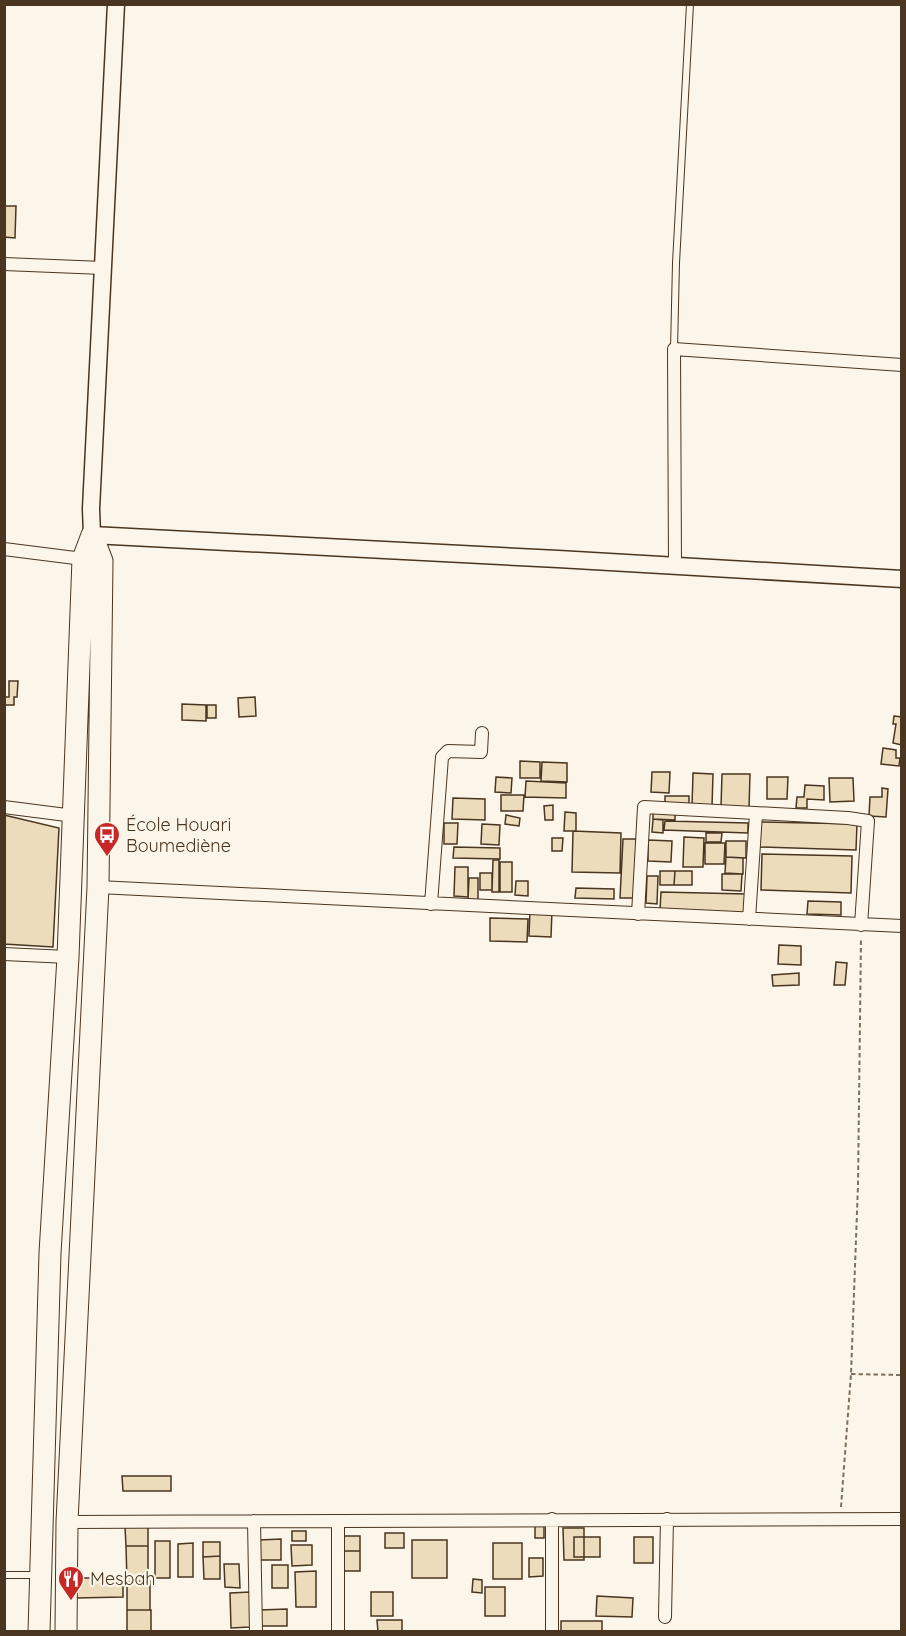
<svg xmlns="http://www.w3.org/2000/svg" width="906" height="1636" font-family="Quicksand,sans-serif">
<style>
.building{fill:#ecdcbc;stroke:#4a3520;stroke-width:1.5}
.lines{fill:none;stroke-linecap:round;stroke-linejoin:round}
.lane-casing{stroke:#4a3520;stroke-width:8}
.street-casing{stroke:#4a3520;stroke-width:14}
.secondary-casing{stroke:#4a3520;stroke-width:19}
.highway-casing{stroke:#4a3520;stroke-width:23}
.path{stroke:#7f6f5c;stroke-width:2;stroke-dasharray:4.5 3;stroke-linecap:butt}
.lane{stroke:#fbf6e9;stroke-width:6}
.street{stroke:#fbf6e9;stroke-width:12}
.secondary{stroke:#fbf6e9;stroke-width:16}
.highway{stroke:#fbf6e9;stroke-width:21}
.labels{text-anchor:middle;stroke-width:4.5;stroke-linejoin:round;paint-order:stroke}
.poi-label{font-size:18px;fill:#4a3520;stroke:#fbf6e9;text-anchor:start}
</style>
<rect width="100%" height="100%" fill="#fbf6e9"/>
<path class="building" d="M4,206H16L15,238L4,237Z
M9,681H18L17,697H14V705H4V697H9Z
M255,697L256,716L239,717L238,698Z
M182,704L206,705V721L182,720Z
M207,705H216V718H207Z
M894,716L902,717V745L893,743L896,724H893Z
M883,748L896,750V758H900L899,766L881,764Z
M520,761L540,762V778H520Z
M542,762L567,763V782L541,781Z
M652,772H670L669,793L651,792Z
M693,773L713,774L712,807L692,806Z
M722,774H750L749,808L721,807Z
M496,777L512,778L511,793L495,792Z
M767,777H788L787,799H767Z
M829,778H853L854,801L830,802Z
M526,781L566,783V798L525,797Z
M805,785L824,786V800L807,799V808H796L797,797H804Z
M882,788L888,789L886,817L869,816L870,797H882Z
M501,795H524L523,811H501Z
M665,796H689V804L665,805Z
M453,798L485,799V820L452,819Z
M553,805V820H545L544,806Z
M653,811L675,812V820L653,819Z
M565,812L576,813V831H564Z
M4,815L59,828L53,947L4,944Z
M506,815L520,818L519,826L505,824Z
M653,819L663,820V833L652,832Z
M665,821L748,823V833L664,830Z
M760,822L857,824L856,850L759,847Z
M444,823H458L457,844H444Z
M482,824L500,825L499,845L481,844Z
M573,831L621,833L620,873L572,872Z
M706,833H722L721,842H706Z
M684,837L704,838L703,867H683Z
M552,838H563L562,851H552Z
M623,839H638L635,898H620Z
M648,840L672,841L671,862L648,861Z
M726,841H746V858L726,857Z
M705,843H725L724,864H705Z
M454,847L500,848V859L453,858Z
M762,854L852,856L851,893L761,890Z
M726,857L743,858V874L725,873Z
M493,860H499V892H492Z
M500,862H512V892H500Z
M455,867H468V897L454,896Z
M660,871H675L674,885H660Z
M675,871H692V885H674Z
M480,873H492V890H480Z
M722,874H742L741,891L722,890Z
M647,876H658L657,904L646,903Z
M469,878H478V900L468,899Z
M516,881H528V896L515,895Z
M576,888L614,889V899L575,898Z
M661,892L746,894L745,913L660,910Z
M808,901L841,902V915L807,914Z
M530,910H552L551,937L529,936Z
M490,918L528,919L527,942L490,941Z
M779,945L801,946V965L778,964Z
M836,962L847,963L845,985H834Z
M799,973V985L773,986L772,975Z
M122,1476H171V1491H123Z
M535,1525H544V1538H535Z
M125,1527H148V1546H126Z
M563,1528H584V1560H564Z
M292,1531H306V1541H292Z
M385,1533H404V1548H385Z
M343,1536H360V1551H343Z
M574,1537H600V1557H574Z
M634,1537H653V1563H634Z
M281,1539V1560H259V1540Z
M412,1540H447V1578H412Z
M155,1541H170V1578H155Z
M203,1542H220V1556L203,1557Z
M193,1543V1577H178V1544Z
M493,1543H522V1579H493Z
M291,1545H312V1565L292,1566Z
M126,1546H148V1581L127,1582Z
M342,1551H360V1571H342Z
M220,1556V1579H204L203,1557Z
M529,1558H543V1576L529,1577Z
M224,1564H239L240,1588L225,1587Z
M272,1565H288V1588H272Z
M316,1571V1607H296L295,1572Z
M76,1578H123V1597L76,1598Z
M473,1579L482,1580V1593L472,1592Z
M150,1581V1610H127V1582Z
M485,1587H505V1616H485Z
M250,1592V1627L231,1628L230,1593Z
M371,1592H393V1616H371Z
M597,1596L633,1598L632,1617L596,1616Z
M287,1609V1626H260V1610Z
M127,1610H151V1632H127Z
M377,1620H402V1632H378Z
M561,1621H602V1632H561Z"/>
<g class="lines">
<defs>
<path id="lane" d="M674,349L676,263L690,4
M4,1575H37"/>
<path id="street" d="M4,264L103,268
M4,549L83,559
M675,566L674,349L902,365
M4,807L74,816
M98,887L902,926
M431,904L442,757L448,751L481,752L482,733
M638,914L644,807L848,818L868,821L861,925
M749,919L756,814
M4,954L68,957
M254,1521L256,1632
M338,1521V1632
M67,1522L902,1519
M665,1617L667,1519
M552,1632V1519"/>
<path id="secondary" d="M116,4L91,509L92,535L558,559L902,579"/>
<path id="highway" d="M39,1632L50,1253L68,957L83,559L92,535
M66,1632L67,1522L98,887L102,561L92,535"/>
</defs>
<use href="#lane" class="lane-casing"/>
<use href="#street" class="street-casing"/>
<use href="#secondary" class="secondary-casing"/>
<use href="#highway" class="highway-casing"/>
<path class="path" d="M851,1374L902,1375
M841,1507L851,1374L858,1185L861,938"/>
<use href="#lane" class="lane"/>
<use href="#street" class="street"/>
<use href="#secondary" class="secondary"/>
<use href="#highway" class="highway"/>
</g>
<defs>
<symbol id="bus-pin" viewBox="-11 -11 22 30"><path d="M0 17L-7.5 6A9.5 9.5 0 1 1 7.5 6Z" fill="#c62828" stroke="#fbf6e9"/><path d="M-5-6H5V4H4V6H2V4H-2V6H-4V4H-5ZM-3.5-4V0h7V-4ZM-3.5 1.2v1.5H-2V1.2ZM2 1.2v1.5H3.5V1.2Z" fill="#fff"/></symbol>
<symbol id="restaurant-pin" viewBox="-11 -11 22 30"><path d="M0 17L-7.5 6A9.5 9.5 0 1 1 7.5 6Z" fill="#c62828" stroke="#fbf6e9"/><path d="M-5-6h1v4h1v-4h1v4h1v-4h1v5L-1.5 .5V6h-2V.5L-5-1ZM5-6V6H3V1.5H1.5Q1.5-4 5-6Z" fill="#fff"/></symbol>
</defs>
<g fill-rule="evenodd">
<use href="#bus-pin" x="92" y="820" width="30" height="40"/>
<use href="#restaurant-pin" x="56" y="1564" width="30" height="40"/>
</g>
<g class="labels">
<g class="poi-label">
<text x="126" y="831">École Houari<tspan x="126" dy="21">Boumediène</tspan></text>
<text x="90" y="1585">Mesbah</text>
</g>
</g>
<rect width="906" height="1636" fill="none" stroke="#4a3520" stroke-width="12"/>
</svg>
